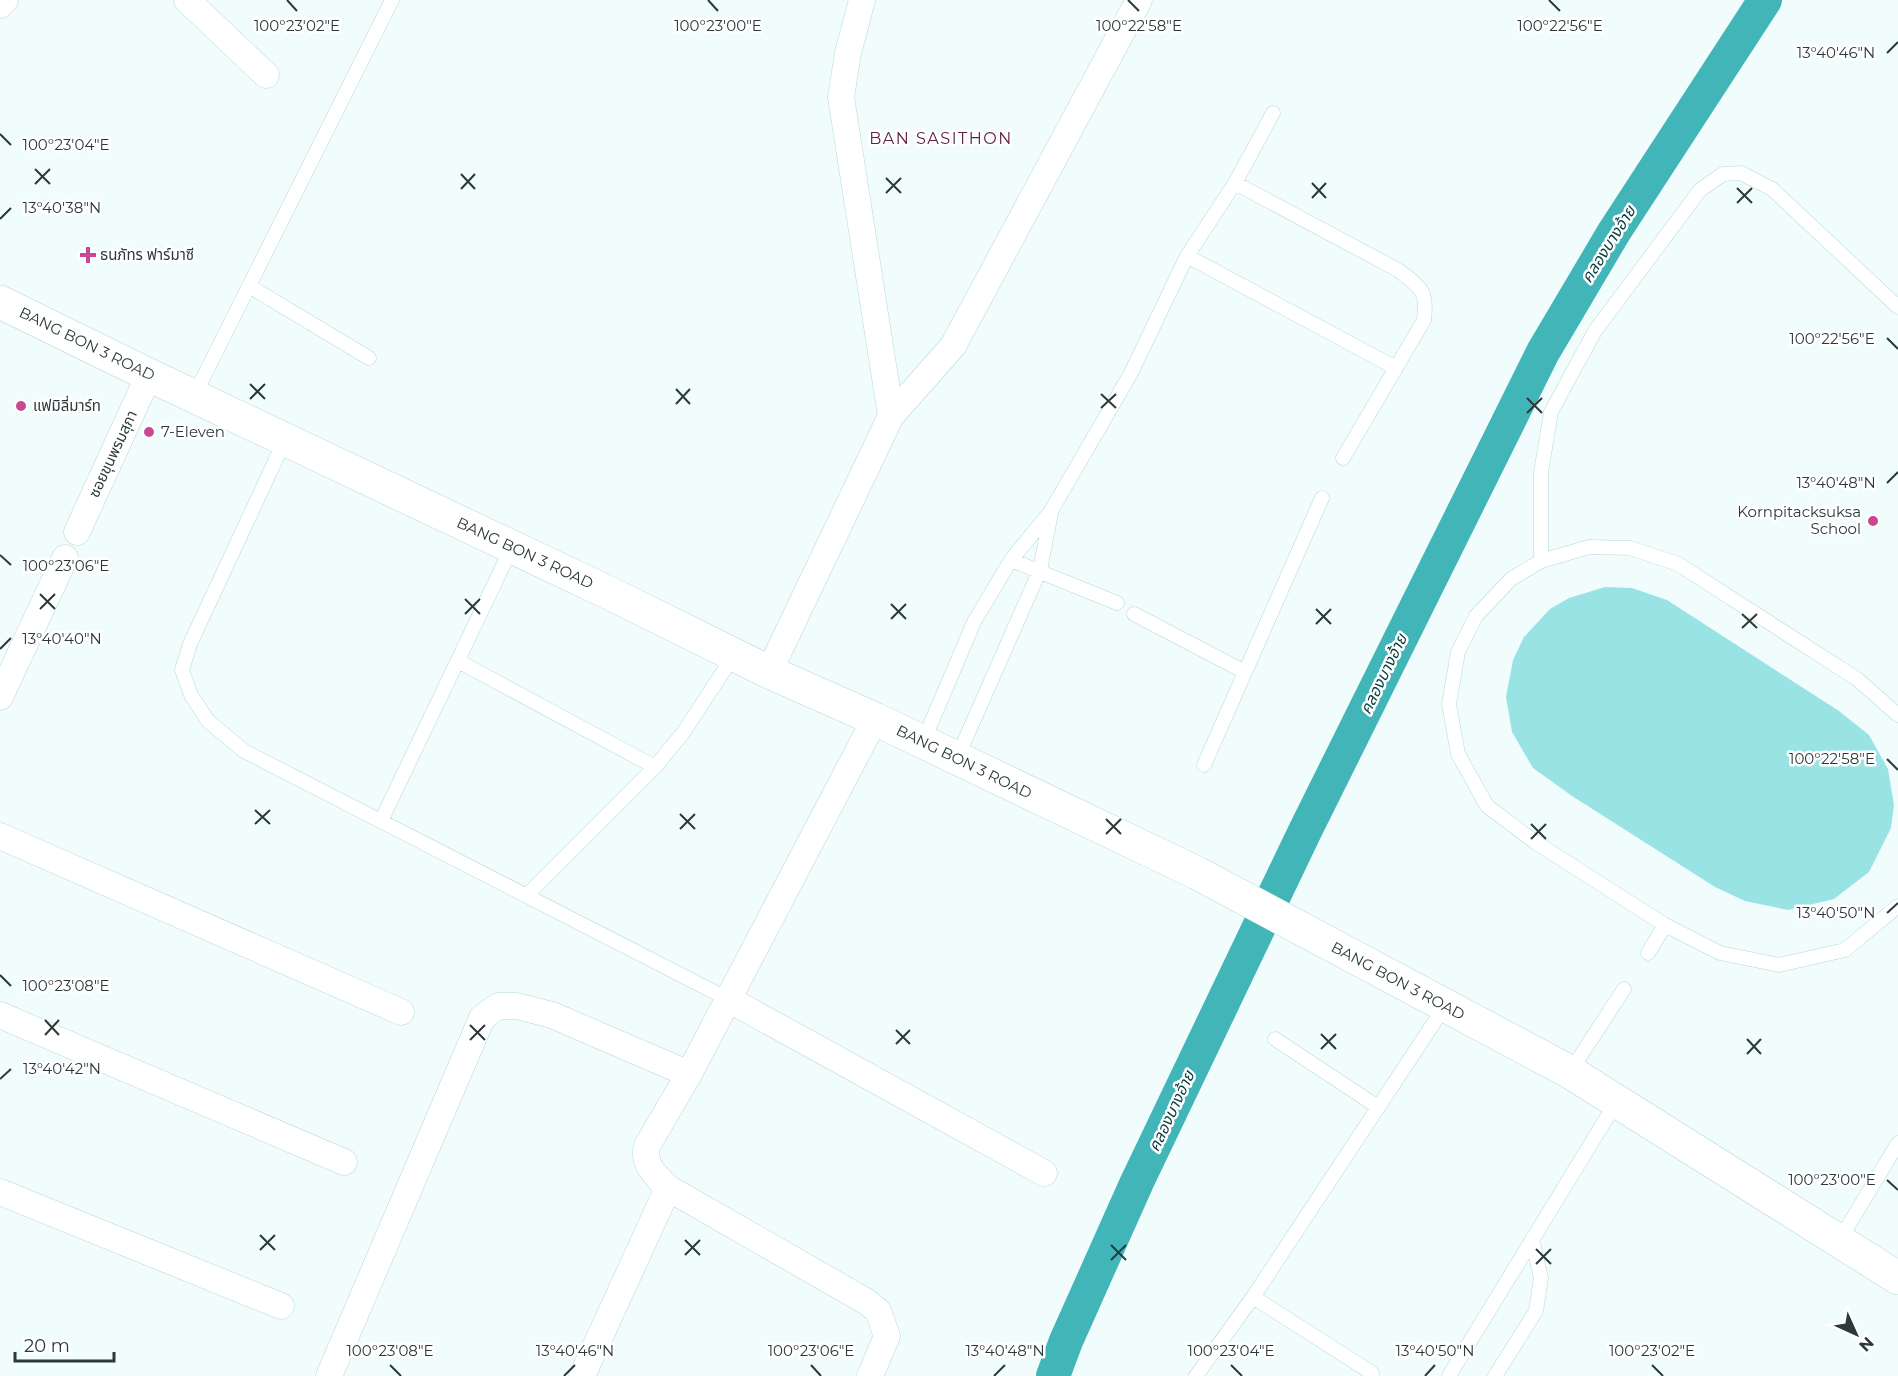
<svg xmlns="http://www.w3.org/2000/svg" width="1898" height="1376" font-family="Montserrat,'Noto Sans Thai',sans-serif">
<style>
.green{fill:#99e3e5}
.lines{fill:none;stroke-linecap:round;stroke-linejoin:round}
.canal{stroke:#42b5b9;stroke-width:34}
.service-casing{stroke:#b7d7d7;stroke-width:15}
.minor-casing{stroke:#b7d7d7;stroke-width:27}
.secondary-casing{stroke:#b7d7d7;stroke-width:34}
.service{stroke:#fff;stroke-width:14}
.minor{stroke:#fff;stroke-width:26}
.secondary{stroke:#fff;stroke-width:33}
.ticks{fill:none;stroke:#2c3939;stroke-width:2}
.poi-dot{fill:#c84892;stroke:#fff;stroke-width:2}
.labels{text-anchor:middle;stroke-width:5;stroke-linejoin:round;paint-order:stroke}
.poi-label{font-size:15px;fill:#2c3939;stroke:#fff;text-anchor:start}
.street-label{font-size:15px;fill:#2c3939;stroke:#fff}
.neighbourhood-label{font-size:16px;letter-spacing:1.5px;fill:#5e2043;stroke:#fff}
.water-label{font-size:16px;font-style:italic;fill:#033b3d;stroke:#fff}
.ticks-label{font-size:15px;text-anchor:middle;fill:#2c3939;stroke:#fff;stroke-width:5;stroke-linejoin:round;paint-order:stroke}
</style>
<rect width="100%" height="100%" fill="#f1fdfd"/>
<path class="green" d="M1605,587L1632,588L1667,600L1839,711L1869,735L1888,769L1894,805L1891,828L1869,872L1834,899L1788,910L1745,901L1715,887L1572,796L1533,768L1512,732L1506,697L1513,660L1524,637L1550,609L1569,598Z"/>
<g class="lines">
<path class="canal" d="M1053,1376L1066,1341L1137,1182L1305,831L1543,352L1614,232L1765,0"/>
<defs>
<path id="service" d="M1235,183L1398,270C1420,287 1428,290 1424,320L1343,458
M1187,256L1396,368
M249,286L369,358
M194,396L392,0
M285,440L190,644L182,670L191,695L208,721L244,751L728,999
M1011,560L1117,603
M1541,561V472L1551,412L1595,331L1700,190L1723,174L1741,173L1772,189L1898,307
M1134,614L1245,672
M458,661L655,767
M1898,715L1857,679L1678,564L1630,548L1589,547L1541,561L1511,579L1476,616L1458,652L1449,704L1458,754L1487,806L1535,842L1665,925L1720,953L1779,965L1845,950L1898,906
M923,742L974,622L1011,560L1051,511L1131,373L1187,256L1235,183L1273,113
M957,758L1040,570L1051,513
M1204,765L1322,498
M381,821L512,547
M527,895L655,767L683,733L734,655
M1648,953L1665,925
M1275,1039L1378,1107
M1570,1072L1624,989
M1839,1241L1898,1143
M1253,1297L1372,1373
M1196,1376L1253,1297L1445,1006
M1449,1376L1617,1101
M1495,1376L1536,1311L1541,1278L1532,1239"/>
<path id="minor" d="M187,0L266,75
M862,0L848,53L841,97L891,416
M0,5L5,0
M77,532L149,375
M769,672L891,416L953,346L1139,0
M0,697L65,558
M0,836L401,1012
M728,999L1044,1173
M0,1015L344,1162
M0,1192L281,1306
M329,1376L482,1018L498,1006H517L552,1015L689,1074
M582,1376L668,1188
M870,1376L887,1336L878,1311L867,1302L668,1188C656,1176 642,1164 647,1146L689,1074L875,719"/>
<path id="secondary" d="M0,302L149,375L607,592L769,672L875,719L1197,873L1570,1072L1898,1278"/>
</defs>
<use href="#service" class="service-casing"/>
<use href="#minor" class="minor-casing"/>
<use href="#secondary" class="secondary-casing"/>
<use href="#service" class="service"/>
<use href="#minor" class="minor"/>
<use href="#secondary" class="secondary"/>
</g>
<path class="ticks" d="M287,0L297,11M708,0L718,11M1128,0L1139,11M1549,0L1560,11M1887,53L1898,42M0,134L11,145M35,169L50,184M461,174L475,189M886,178L901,193M1312,183L1326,198M35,184L50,169M1737,188L1752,203M461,189L475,174M886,193L901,178M1312,198L1326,183M1737,203L1752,188M0,219L11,208M1887,338L1898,349M250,384L265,399M676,389L690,404M1101,394L1116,408M1527,398L1542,413M250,399L265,384M676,404L690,389M1101,408L1116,394M1527,413L1542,398M1887,483L1898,472M0,555L11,565M40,594L55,609M465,599L480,614M891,604L906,619M40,609L55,594M1316,609L1331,624M465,614L480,599M1742,614L1757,628M891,619L906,604M1316,624L1331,609M1742,628L1757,614M0,649L11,638M1887,759L1898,770M255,810L270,824M680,814L695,829M1106,819L1121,834M255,824L270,810M1531,824L1546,839M680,829L695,814M1106,834L1121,819M1531,839L1546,824M1887,913L1898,903M0,975L11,986M45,1020L59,1035M470,1025L485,1040M896,1030L910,1044M1321,1034L1336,1049M45,1035L59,1020M1747,1039L1761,1054M470,1040L485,1025M896,1044L910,1030M1321,1049L1336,1034M1747,1054L1761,1039M0,1079L11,1069M1887,1180L1898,1190M260,1235L275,1250M685,1240L700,1255M1111,1245L1126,1260M1536,1249L1551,1264M260,1250L275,1235M685,1255L700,1240M1111,1260L1126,1245M1536,1264L1551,1249M390,1365L401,1376M811,1365L821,1376M1231,1365L1242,1376M1652,1365L1663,1376M564,1376L575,1365M994,1376L1005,1365M1425,1376L1435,1365"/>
<g class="poi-dot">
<path d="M85 246h6v6h6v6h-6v6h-6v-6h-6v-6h6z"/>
<circle cx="21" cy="406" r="6"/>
<circle cx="149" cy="432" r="6"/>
<circle cx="1873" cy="521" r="6"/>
</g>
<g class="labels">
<g class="poi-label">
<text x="100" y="260">ธนภัทร ฟาร์มาซี</text>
<text x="33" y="411">แฟมิลี่มาร์ท</text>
<text x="161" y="437">7-Eleven</text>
<text x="1861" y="517" text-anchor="end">Kornpitacksuksa<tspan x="1861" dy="17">School</tspan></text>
</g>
<g class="street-label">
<text transform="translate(87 344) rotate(26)" y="5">BANG BON 3 ROAD</text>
<text transform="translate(113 454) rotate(-65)" y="5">ซอยขุนพรมสุภา</text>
<text transform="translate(525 553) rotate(25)" y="5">BANG BON 3 ROAD</text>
<text transform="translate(964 762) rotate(26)" y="5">BANG BON 3 ROAD</text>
<text transform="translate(1398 981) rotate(28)" y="5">BANG BON 3 ROAD</text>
</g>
<g class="neighbourhood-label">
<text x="941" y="144">BAN SASITHON</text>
</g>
<g class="water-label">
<text transform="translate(1608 244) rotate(-58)" y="6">คลองบางอ้าย</text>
<text transform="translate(1383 674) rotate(-64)" y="6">คลองบางอ้าย</text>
<text transform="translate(1171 1111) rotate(-65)" y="6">คลองบางอ้าย</text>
</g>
</g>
<g class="ticks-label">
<text x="297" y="31">100°23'02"E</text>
<text x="718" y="31">100°23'00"E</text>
<text x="1139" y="31">100°22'58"E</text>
<text x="1560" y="31">100°22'56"E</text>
<text x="1836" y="58">13°40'46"N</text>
<text x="66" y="150">100°23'04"E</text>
<text x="62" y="213">13°40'38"N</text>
<text x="1832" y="344">100°22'56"E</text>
<text x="1836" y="488">13°40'48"N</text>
<text x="66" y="571">100°23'06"E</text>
<text x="62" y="644">13°40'40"N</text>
<text x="1832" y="764">100°22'58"E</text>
<text x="1836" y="918">13°40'50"N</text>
<text x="66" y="991">100°23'08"E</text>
<text x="62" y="1074">13°40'42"N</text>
<text x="1832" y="1185">100°23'00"E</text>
<text x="575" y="1356">13°40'46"N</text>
<text x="390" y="1356">100°23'08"E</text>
<text x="811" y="1356">100°23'06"E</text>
<text x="1005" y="1356">13°40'48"N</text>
<text x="1231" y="1356">100°23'04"E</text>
<text x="1435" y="1356">13°40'50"N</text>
<text x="1652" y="1356">100°23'02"E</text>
</g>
<g transform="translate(1856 1334) rotate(135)" stroke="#ffffff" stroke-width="4.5" paint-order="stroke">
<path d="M0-4.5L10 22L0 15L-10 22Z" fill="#2c3939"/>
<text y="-9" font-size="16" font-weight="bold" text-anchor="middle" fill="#2c3939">N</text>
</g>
<path d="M15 1352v9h99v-9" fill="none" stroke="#2c3939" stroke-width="3"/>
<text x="24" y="1352" font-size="18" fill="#2c3939" stroke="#ffffff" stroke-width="4.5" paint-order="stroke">20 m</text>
</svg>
